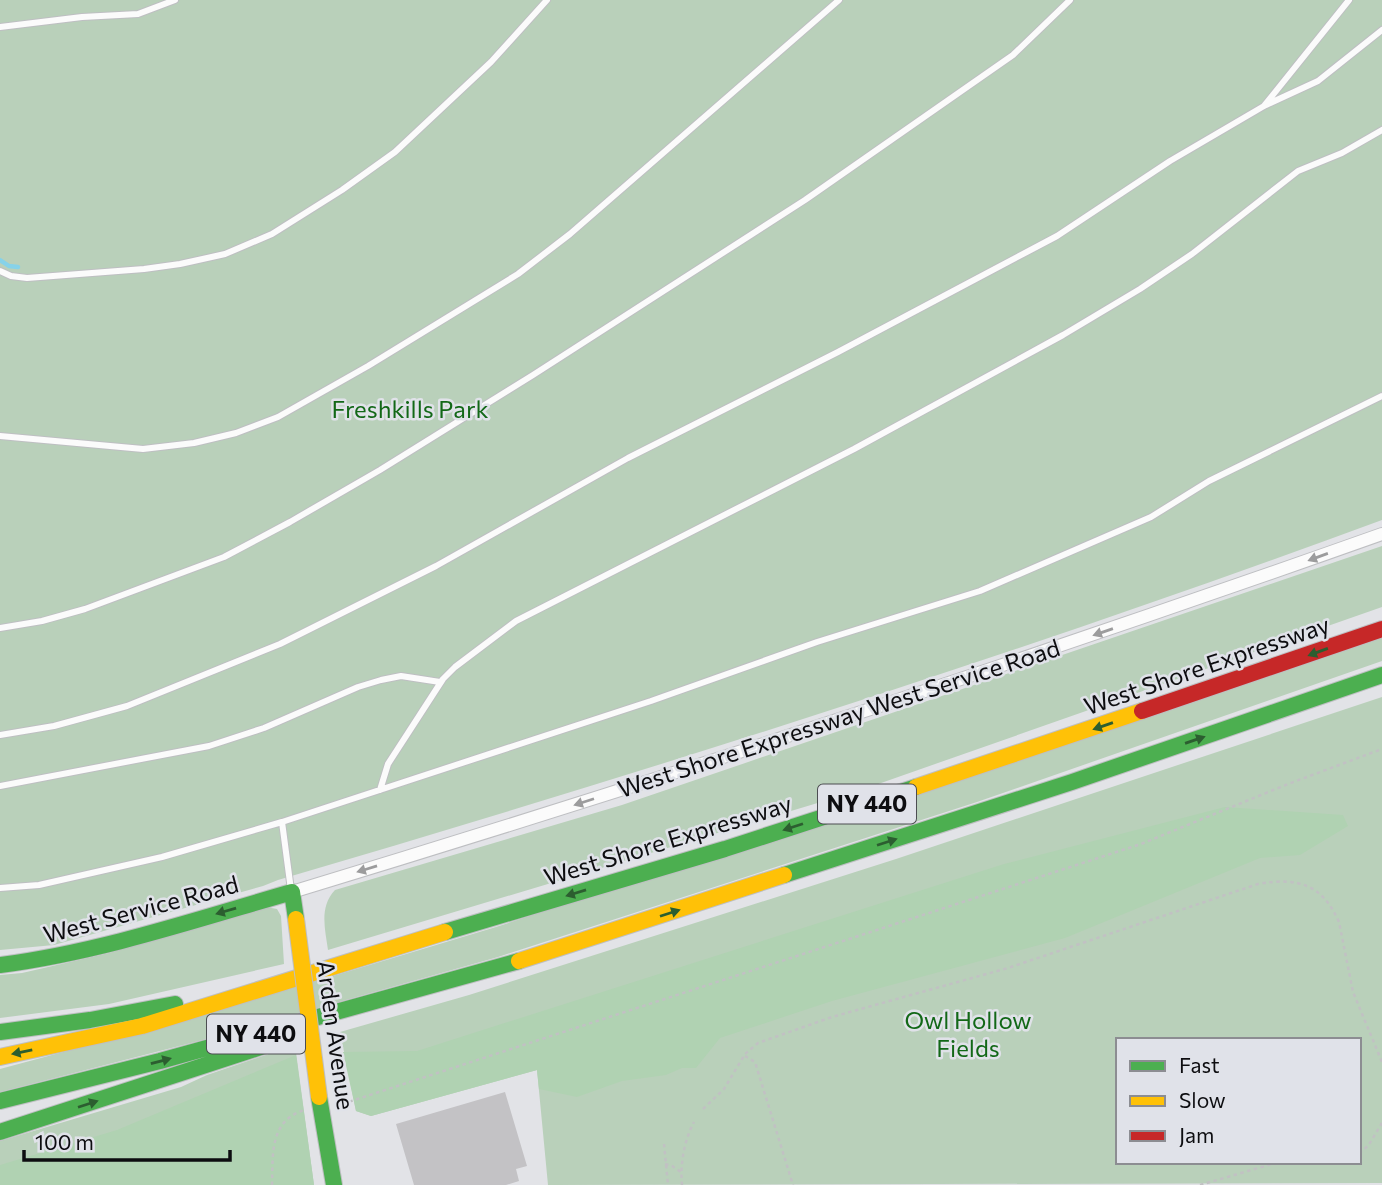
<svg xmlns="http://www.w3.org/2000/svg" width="1382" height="1185" font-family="Commissioner,sans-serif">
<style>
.green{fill:#b9d0ba;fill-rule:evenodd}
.forest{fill:#b0d2b2}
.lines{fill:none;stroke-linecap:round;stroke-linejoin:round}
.stream{stroke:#86d2e9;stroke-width:4.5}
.building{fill:#c3c2c5}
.lane-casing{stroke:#bebfc2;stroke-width:8}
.street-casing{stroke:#bebfc2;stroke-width:14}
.fast-casing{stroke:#bebfc2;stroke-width:18}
.slow-casing{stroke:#bebfc2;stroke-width:18}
.jam-casing{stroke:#bebfc2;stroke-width:18}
.path{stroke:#c1c1c3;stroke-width:2.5;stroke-dasharray:3.5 3.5;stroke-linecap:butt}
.lane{stroke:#fbfbfb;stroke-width:6}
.street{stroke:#fbfbfb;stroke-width:12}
.fast{stroke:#4caf50;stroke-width:16}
.slow{stroke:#ffc107;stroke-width:16}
.jam{stroke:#c62828;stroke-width:16}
.slow-bridge-casing{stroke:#bebfc2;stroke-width:18;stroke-linecap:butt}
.slow-bridge{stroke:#ffc107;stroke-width:16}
.oneway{fill:#9c9c9d}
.oneway2{fill:#2c5e30}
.labels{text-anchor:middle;stroke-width:5;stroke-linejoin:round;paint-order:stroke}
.shield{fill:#e0e2e9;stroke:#4c4d51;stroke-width:2}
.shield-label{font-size:23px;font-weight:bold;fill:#0d0d10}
.park-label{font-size:24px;fill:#126817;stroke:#e0e2e9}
.street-label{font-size:24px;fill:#0d0d10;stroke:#e0e2e9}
</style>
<rect width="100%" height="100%" fill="#e2e3e7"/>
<path class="green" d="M0,0H1382V520C1019,654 649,771 278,880L263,886L54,945L0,950Z
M1382,546V607L864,789L328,950C325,929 319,907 335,890L622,805Z
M1382,636V661L977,802L498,957L222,1035L0,1092V1069L223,1009L496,927Z
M1382,697V1183L548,1185L537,1070L371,1116L356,1111L340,1032L469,995L896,859ZM1118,1040H1359V1162H1118Z
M266,907L277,909L281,916L284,964L109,1004L0,1018V975L22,973L109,953Z
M295,1045L314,1185H0V1141L181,1087L207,1075Z"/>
<path class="forest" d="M1225,807L1343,815L1348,826L1300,855L1260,858L1065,938L832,1001L720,1038L696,1068H682L666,1075L622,1081L577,1097L539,1089L537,1070L371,1116L356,1111L343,1052L417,1051L1004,864Z
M296,1055L314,1185H0V1165L117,1130Z"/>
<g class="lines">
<path class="stream" d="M0,260L9,266L18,267"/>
</g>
<path class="building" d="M505,1092L527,1166L516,1169L519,1181L506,1185H414L396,1124Z"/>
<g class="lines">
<defs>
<path id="lane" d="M0,27L82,17L138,14L175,0
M1266,105L1318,81L1382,30
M0,271L11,276L27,278L144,269L180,264L225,254L272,234L342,190L395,152L491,62L547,0
M0,436L143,449L194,443L236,433L278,417L368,366L518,274L570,234L839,0
M0,628L42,621L85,609L224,557L290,522L380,470L533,375L805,200L1013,55L1070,0
M0,735L54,726L127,706L280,644L436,566L628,458L838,352L1057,236L1170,161L1264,106L1349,0
M0,786L209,746L264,728L358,687L381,680L401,676L440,682
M380,790L388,764L443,679L455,667L516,621L854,449L1063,335L1140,289L1192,254L1298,171L1342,153L1382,130
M282,822L291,890
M0,888L39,885L162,857L282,822L651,701L817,642L980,591L1151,517L1209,481L1382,396"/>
<path id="street" d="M292,892C658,781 1021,662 1382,534"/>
<path id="fast" d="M784,875L1072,782L1382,675
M445,932L725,849L916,787
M0,965C100,952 195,920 292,892L296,919
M0,1032L90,1020L175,1004
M319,1097L334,1185
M0,1101L160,1061L519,961
M0,1132L264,1046"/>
<path id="slow" d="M916,787L1142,711
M519,961L784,875
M0,1057L142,1026L445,932"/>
<path id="jam" d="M1142,711L1382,629"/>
</defs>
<use href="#lane" class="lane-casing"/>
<use href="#street" class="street-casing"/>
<use href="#fast" class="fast-casing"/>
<use href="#slow" class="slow-casing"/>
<use href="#jam" class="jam-casing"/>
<path class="path" d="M745,1056L755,1062L793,1185
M336,1106L1141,844L1288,784L1382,749
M703,1109L724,1089L745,1054L758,1043L832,1017L1008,968L1258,884C1298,877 1322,884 1339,922L1353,992L1382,1062
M664,1144L668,1185
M1359,1153L1368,1146L1382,1123
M665,1164L672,1166L681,1172
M272,1185C273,1155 269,1120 305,1110
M682,1185C680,1164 684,1141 694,1122
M1200,1185L1272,1164L1336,1162"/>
<use href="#lane" class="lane"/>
<use href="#street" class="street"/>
<use href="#fast" class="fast"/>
<use href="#slow" class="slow"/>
<use href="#jam" class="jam"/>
<defs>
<path id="slow-bridge" d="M296,919L319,1097"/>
</defs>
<use href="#slow-bridge" class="slow-bridge-casing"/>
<use href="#slow-bridge" class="slow-bridge"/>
</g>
<defs><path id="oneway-solid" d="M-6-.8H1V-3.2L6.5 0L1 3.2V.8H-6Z" transform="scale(1.75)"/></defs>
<g class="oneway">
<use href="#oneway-solid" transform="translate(1318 557) rotate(160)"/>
<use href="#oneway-solid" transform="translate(1103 632) rotate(161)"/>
<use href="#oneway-solid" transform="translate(584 802) rotate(162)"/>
<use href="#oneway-solid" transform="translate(367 869) rotate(163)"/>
</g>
<g class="oneway2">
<use href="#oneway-solid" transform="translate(1318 652) rotate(160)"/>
<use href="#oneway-solid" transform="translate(1103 726) rotate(161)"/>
<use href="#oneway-solid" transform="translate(1195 740) rotate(-19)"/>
<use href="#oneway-solid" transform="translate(793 827) rotate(162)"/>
<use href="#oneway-solid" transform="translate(887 842) rotate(-18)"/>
<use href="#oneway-solid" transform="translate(576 893) rotate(163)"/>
<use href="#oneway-solid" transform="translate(226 911) rotate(164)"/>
<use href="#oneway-solid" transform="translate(670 913) rotate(-18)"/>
<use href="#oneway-solid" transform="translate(22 1052) rotate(168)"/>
<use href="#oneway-solid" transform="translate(161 1061) rotate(-15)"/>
<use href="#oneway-solid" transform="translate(88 1104) rotate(-18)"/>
</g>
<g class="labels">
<g class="shield">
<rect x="818" y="784.5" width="98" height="39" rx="5"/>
<rect x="207" y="1014.5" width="98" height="39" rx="5"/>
</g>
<g class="shield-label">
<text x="867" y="812">NY 440</text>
<text x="256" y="1042">NY 440</text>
</g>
<g class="park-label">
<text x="410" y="418">Freshkills Park</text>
<text x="968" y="1029">Owl Hollow<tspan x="968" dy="28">Fields</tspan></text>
</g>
<g class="street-label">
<text transform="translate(1207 666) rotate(-19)" y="8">West Shore Expressway</text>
<text transform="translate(839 719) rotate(-18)" y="8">West Shore Expressway West Service Road</text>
<text transform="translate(668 841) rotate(-17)" y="8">West Shore Expressway</text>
<text transform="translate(141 910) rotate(-15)" y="8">West Service Road</text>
<text transform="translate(335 1035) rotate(82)" y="8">Arden Avenue</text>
</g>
</g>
<rect x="1116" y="1038" width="245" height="126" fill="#e0e2e9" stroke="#8c8d92" stroke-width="2"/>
<rect x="1130" y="1061" width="35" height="10" fill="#4caf50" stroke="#8c8d92" stroke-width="2"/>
<text x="1179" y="1073" font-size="21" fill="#0d0d10">Fast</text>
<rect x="1130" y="1096" width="35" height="10" fill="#ffc107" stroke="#8c8d92" stroke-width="2"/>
<text x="1179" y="1108" font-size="21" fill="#0d0d10">Slow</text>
<rect x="1130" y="1131" width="35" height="10" fill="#c62828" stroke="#8c8d92" stroke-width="2"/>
<text x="1179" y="1143" font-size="21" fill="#0d0d10">Jam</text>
<path d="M24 1150v10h206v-10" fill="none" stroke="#0d0d10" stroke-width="3.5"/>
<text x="35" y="1150" font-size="21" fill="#0d0d10" stroke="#e0e2e9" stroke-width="5" paint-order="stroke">100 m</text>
</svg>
